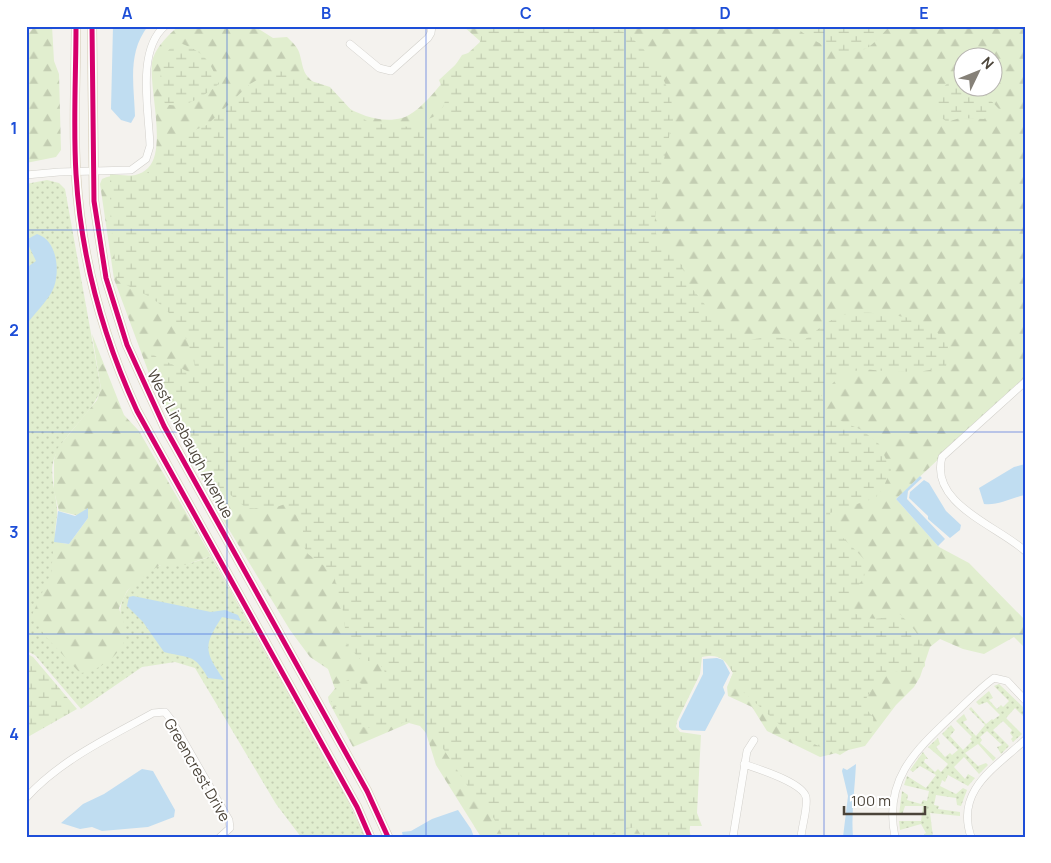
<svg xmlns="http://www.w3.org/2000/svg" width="1051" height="863" font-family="Manrope,sans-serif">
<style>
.grass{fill:url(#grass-dots)}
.forest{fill:url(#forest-firs);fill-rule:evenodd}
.wetland{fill:url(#wetland-marsh)}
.water{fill:#c0ddf1}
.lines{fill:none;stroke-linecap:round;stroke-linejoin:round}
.minor-casing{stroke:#d2d0cb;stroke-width:8}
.major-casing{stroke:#d6cebb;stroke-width:10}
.minor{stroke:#fdfdfc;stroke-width:7}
.major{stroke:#f2efe6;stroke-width:9}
.cycleway-casing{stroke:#fff;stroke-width:8}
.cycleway{stroke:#d6006c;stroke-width:5}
.grid{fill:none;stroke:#1d4ed8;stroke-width:1;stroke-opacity:0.55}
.labels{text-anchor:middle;stroke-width:4;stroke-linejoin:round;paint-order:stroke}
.street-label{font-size:15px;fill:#4b4439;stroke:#fff}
.neatline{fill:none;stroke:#1d4ed8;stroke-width:2}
.grid-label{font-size:16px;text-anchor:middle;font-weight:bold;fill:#1d4ed8}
</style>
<defs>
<pattern id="grass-dots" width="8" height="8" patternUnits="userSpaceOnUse" patternTransform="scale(1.25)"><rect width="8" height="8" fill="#e1eecf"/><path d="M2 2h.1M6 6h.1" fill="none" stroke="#c3cdb2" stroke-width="1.8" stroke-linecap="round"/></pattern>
<pattern id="forest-firs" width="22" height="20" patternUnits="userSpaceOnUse" patternTransform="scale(1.25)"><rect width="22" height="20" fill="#e1eecf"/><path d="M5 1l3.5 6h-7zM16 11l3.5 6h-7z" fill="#c3cdb2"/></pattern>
<pattern id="wetland-marsh" width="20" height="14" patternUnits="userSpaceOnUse" patternTransform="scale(1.25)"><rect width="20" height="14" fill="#e1eecf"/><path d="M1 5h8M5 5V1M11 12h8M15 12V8" fill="none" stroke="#c3cdb2"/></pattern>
</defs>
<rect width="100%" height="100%" fill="#f4f2ee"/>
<path class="grass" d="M47,180L59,183L65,189L101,389C92,415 64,432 54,459C49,473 56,494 57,508C58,516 55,526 55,535L121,617C116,597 142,569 161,565C169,563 177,566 185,564C194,563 203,559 211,556L346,797L365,837H301L276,804L195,668L175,662L142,667L81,709L35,655L26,651V184Z
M999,684L1025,709V718L1015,708L1006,718L1022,734L1013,742L1011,739L1013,737L1010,733L1012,730L1003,721L993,730L1009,746L1001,754L997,747L1002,745L987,731L980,737L982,740L980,743L996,758L993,761L978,744L965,753L978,766L986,763L988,765L979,774L964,757L954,767L965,779L968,774L975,778L968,786L948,775L945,782L942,780L940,786L956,794L963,788L967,790L961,806L957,805L956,798L936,795L934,805L939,806L938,809L960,812V816L930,813L933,837H924V834L926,833L921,824L900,830L899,821H921L923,806H905L902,815H899L902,791L908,795L907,800L921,804L923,800L927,801L929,791L904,785L907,776L926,788L936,775L920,766L913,772L910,770L923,752L928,759H925L924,762L935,772L938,769L941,772L948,764L928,747L938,738L940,744L936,747L945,757L950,753L952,755L958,750L942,734L951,725L955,730L950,736L963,750L972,741L970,739L972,737L956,721L964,714L967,720L963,722L976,736L985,725L969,709L971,707L986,724L992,719L993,720L1000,715L987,702L979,705L976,702L989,691L993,698L989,700L997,709L1001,705L1003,707L1009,701L994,686Z"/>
<path class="forest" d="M38,26H52L54,61L59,74L61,150L56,157L26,163V37L34,27Z
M179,26H254L273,38L287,37C291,41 297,46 299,52C302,60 302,71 308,77C330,100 369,127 402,118C422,113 451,72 462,55L478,50L480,41L463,26H1025V378L896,499L939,547L969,563L1025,620V648L1014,637L984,654L963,649L940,639L930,647L920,677L914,687L896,705L865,746L820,757L767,731L752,707L728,696L727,687L733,673L724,657L712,654L700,655L672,726L692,807L689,837H481L436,765L426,733L420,726L409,723L353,747L329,702L328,697L335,689L328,669L310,657L290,630L222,518L154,387L114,279L100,184L102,179C117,171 134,182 148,168C167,149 149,89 152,63C154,49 168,35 179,26ZM964,58H994V88H964Z
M92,334L124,415L139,431L211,556L185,565H160L139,579L127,591L119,608C121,616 127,627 126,635C124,653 97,673 80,673L45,636L32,615L51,573L54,542L69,544L88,518L59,511L54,491V460L57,449L97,400L101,389Z"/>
<path class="wetland" d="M483,26H610L628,34L644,50L660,72L671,96L673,120L662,168L654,226L659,244L682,265L687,282L710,311L723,325L746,341C764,337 781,333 798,345C812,335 826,320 843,315C861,309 914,315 930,326C937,330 942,340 948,346L946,367L924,371L896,372L862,369L841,375L821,395L829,416L862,430L879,444L891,470L883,488L875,498L830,513C832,535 857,547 867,564L864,577L846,605C860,623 880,620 900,614C918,633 925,639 925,666L917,674L889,671C878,681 869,691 863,705L873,717L874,730L864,740L840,755L790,734L730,680L733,673C724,658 719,654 702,657L700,674L677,721L676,727L680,732L701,735L697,813L702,826H688L691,837H642L636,827L619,830L606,837H503L489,809L474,796L429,727L414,719L385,729L362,727L348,731L329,697L338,684L351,679L364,685L388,677L378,661H362L347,645L342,604L337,592L334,573L308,554L303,545V529L296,515L285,504L271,509L246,508L226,491L209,487L195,462L146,349L158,358L196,375C194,350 181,323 162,306C150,295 131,288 117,280L110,212V174L141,177L154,168L169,141L207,125L250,84L262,77L280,71L330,87L353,112L370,123L410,127L433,117L443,107L446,98L439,80L480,42Z
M793,26H890C883,33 875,43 867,48C841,62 814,40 793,26Z
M180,43C205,53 209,59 219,84C203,96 186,110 165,104C159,82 155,52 180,43Z
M963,75L964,88H979L999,109L984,119L960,118L947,122L938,115L934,101C942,87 948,80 963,75Z
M26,653L33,657L77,709L26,738Z"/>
<path class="water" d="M113,26H148C127,53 134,84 135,116L131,123L121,120L111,109Z
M37,234C57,240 60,270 54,287C49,300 34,314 26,325V268L36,261L26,240Z
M1025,464V495C1011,498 997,506 984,504L979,488L1014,467Z
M920,476L922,478L908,491L907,499L945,539L938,546L896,499Z
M924,480L929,483L946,511L961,525L960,530L950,538L928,519V516L909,498L910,492Z
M88,508V518L69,544L54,542L58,511L75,516Z
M133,596L211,612L225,610L238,615L241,621L222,617C203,646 204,651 224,680L208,678C194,653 190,659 164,652L143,622L127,606L129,597Z
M717,658L723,660L730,673L723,687L725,693L705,731L682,730L679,727V722L703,674V659Z
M856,764C855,788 851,812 853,837H843L848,796L842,771L843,768L847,770Z
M142,769L153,771L175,810L174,817L148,827L102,831L92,827L80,829L61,823L83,804L104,794Z
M458,810L471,829L474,837H403L402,832L411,831L432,819Z"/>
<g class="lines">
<defs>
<path id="minor" d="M350,44L379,68L391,71L428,38L431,33L432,26
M26,175L59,172L131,170L146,159L150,146C149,112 136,50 165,26
M1025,382L942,457C929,504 998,526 1025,551
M744,764C758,769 802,782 806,797C808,808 802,825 801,837
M26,798C60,760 110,737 153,713L165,712L172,721L229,820L230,828L220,837
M733,837L747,751L754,740
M895,837C883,779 916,750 954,714C967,702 980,688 994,678L1007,681L1025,700
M971,837C955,790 995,768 1025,740"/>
<path id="major" d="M76,26C76,75 73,125 76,174C81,258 102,335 137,411L357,807L370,837
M92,26L94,201L106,278L127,345L164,426L367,791L388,837"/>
</defs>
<use href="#minor" class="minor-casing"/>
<use href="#major" class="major-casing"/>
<use href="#minor" class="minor"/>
<use href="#major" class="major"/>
<defs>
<path id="cycleway" d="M76,26C76,75 73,125 76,174C81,258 102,335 137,411L357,807L370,837
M92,26L94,201L106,278L127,345L164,426L367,791L388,837"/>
</defs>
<use href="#cycleway" class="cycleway-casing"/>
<use href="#cycleway" class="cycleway"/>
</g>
<path class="grid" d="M227,26V837M426,26V837M625,26V837M824,26V837M26,230H1025M26,432H1025M26,634H1025"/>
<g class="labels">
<g class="street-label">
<text transform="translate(190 444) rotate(62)" y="5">West Linebaugh Avenue</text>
<text transform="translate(197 770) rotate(60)" y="5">Greencrest Drive</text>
</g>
</g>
<rect width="1051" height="863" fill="none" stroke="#ffffff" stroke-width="55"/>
<g transform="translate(978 72) rotate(47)"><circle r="24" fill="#ffffff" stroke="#b7b4b0"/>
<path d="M0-4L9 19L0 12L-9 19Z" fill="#868178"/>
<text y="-8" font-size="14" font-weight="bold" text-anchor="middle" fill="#4b4439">N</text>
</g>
<path d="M844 806v8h81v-8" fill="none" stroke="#4b4439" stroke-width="2.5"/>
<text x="851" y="806" font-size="15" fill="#4b4439" stroke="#ffffff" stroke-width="4" paint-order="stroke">100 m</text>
<rect x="28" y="28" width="996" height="808" class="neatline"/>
<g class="grid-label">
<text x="127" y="19">A</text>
<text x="326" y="19">B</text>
<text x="526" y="19">C</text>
<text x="725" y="19">D</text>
<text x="924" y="19">E</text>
<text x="14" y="134">1</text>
<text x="14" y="336">2</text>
<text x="14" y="538">3</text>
<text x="14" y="740">4</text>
</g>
</svg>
